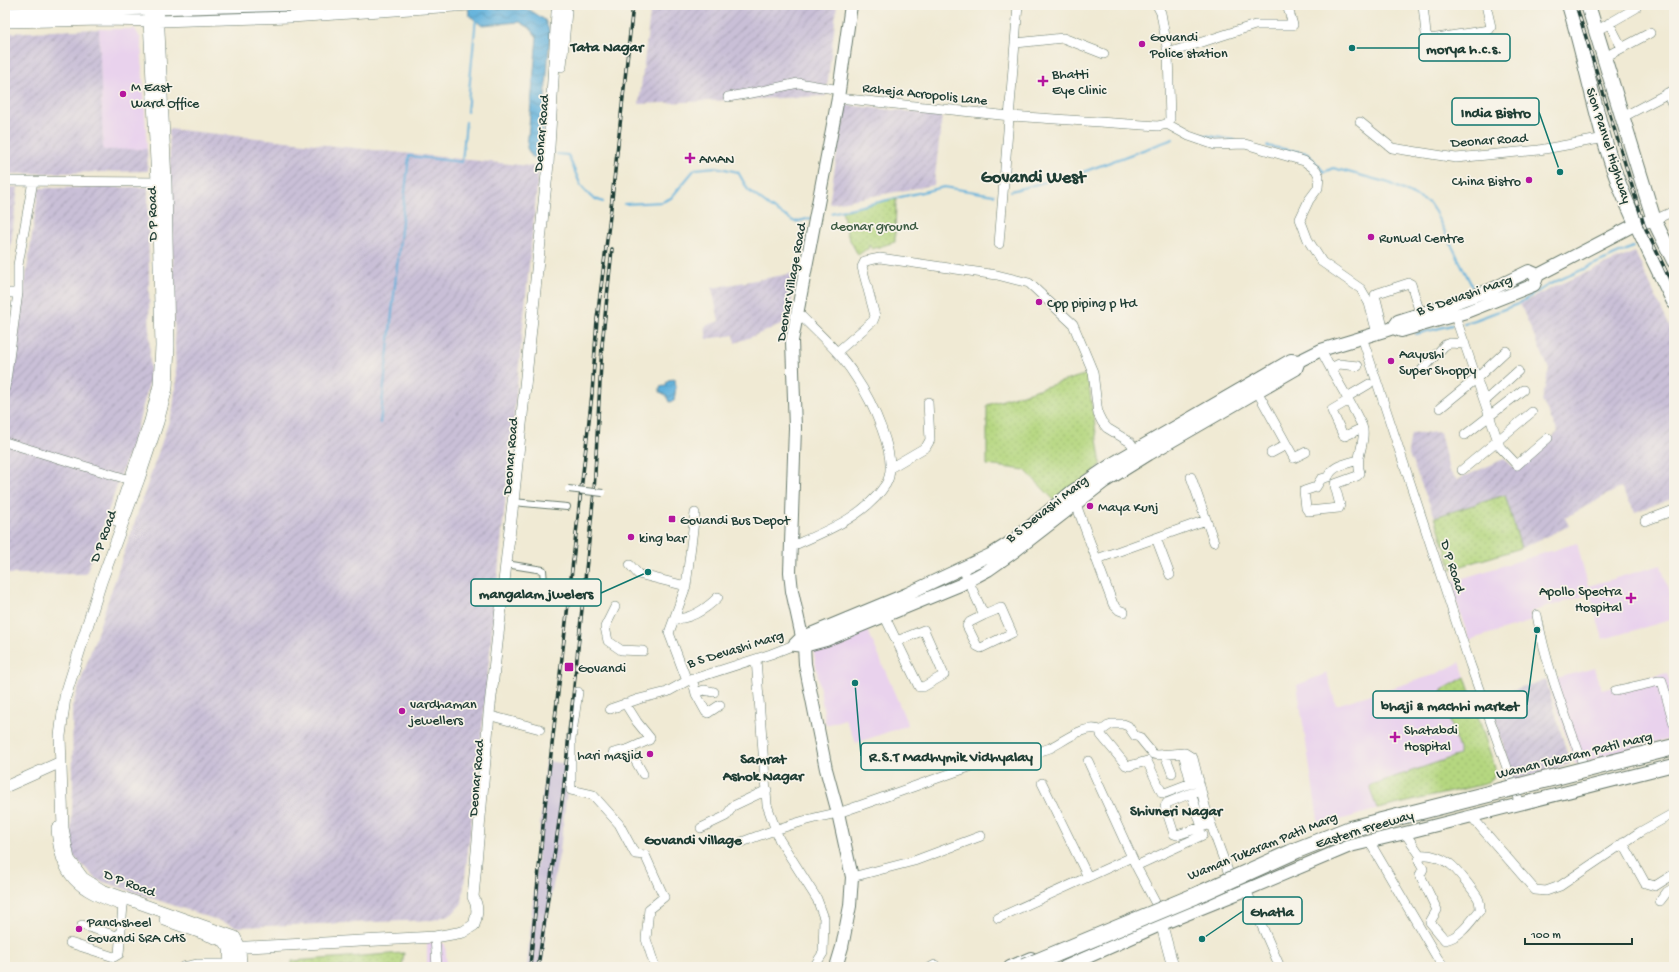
<svg xmlns="http://www.w3.org/2000/svg" width="1679" height="972" font-family="'Gochi Hand',sans-serif">
<style>
.built{fill:#e9d2ed}
.industrial{fill:url(#industrial-furrows)}
.railway{fill:#c9bfd7}
.park{fill:url(#park-dots);stroke:#6a8a5a}
.water{fill:url(#water-waves);stroke:#407788}
.lines{fill:none;stroke-linecap:round;stroke-linejoin:round}
.stream{stroke:#61b1dc;stroke-width:2}
.pedestrian-casing{stroke:#687a6c;stroke-width:8}
.minor-casing{stroke:#687a6c;stroke-width:10}
.tertiary-casing{stroke:#687a6c;stroke-width:12}
.secondary-casing{stroke:#687a6c;stroke-width:14}
.trunk-casing{stroke:#687a6c;stroke-width:16}
.pedestrian{stroke:#fff;stroke-width:6}
.minor{stroke:#fff;stroke-width:9}
.tertiary{stroke:#fff;stroke-width:11}
.secondary{stroke:#fff;stroke-width:12}
.trunk{stroke:#fff;stroke-width:14}
.rail-casing{stroke:#1f3d34;stroke-width:3.5}
.rail{stroke:#f7f3e8;stroke-width:2;stroke-dasharray:6;stroke-linecap:butt}
.pedestrian-bridge-casing{stroke:#687a6c;stroke-width:8;stroke-linecap:butt}
.motorway-bridge-casing{stroke:#687a6c;stroke-width:18;stroke-linecap:butt}
.pedestrian-bridge{stroke:#fff;stroke-width:6}
.motorway-bridge{stroke:#fff;stroke-width:16}
.poi-dot{fill:#b5179e;stroke:#f7f3e8;stroke-width:1.5}
.labels{text-anchor:middle;stroke-width:3.5;stroke-linejoin:round;paint-order:stroke}
.poi-label{font-size:14px;fill:#1f3d34;stroke:#f7f3e8;text-anchor:start}
.street-label{font-size:14px;fill:#1f3d34;stroke:#f7f3e8}
.park-label{font-size:14px;fill:#3d5c43;stroke:#f7f3e8}
.neighbourhood-label{font-size:15px;font-weight:bold;fill:#1f3d34;stroke:#f7f3e8}
.district-label{font-size:18px;font-weight:bold;fill:#1f3d34;stroke:#f7f3e8}
.leader{fill:none;stroke:#0f766e;stroke-width:1.5}
.callout-dot{fill:#0f766e;stroke:#f7f3e8;stroke-width:1.5}
.callout{fill:#f7f3e8;stroke:#0f766e;stroke-width:1.5}
.callout-label{font-size:15px;text-anchor:middle;font-weight:bold;fill:#1f3d34}
</style>
<defs>
<pattern id="industrial-furrows" width="10" height="10" patternUnits="userSpaceOnUse"><rect width="10" height="10" fill="#c9bfd7"/><path d="M-1 1l2-2M0 10L10 0M9 11l2-2" fill="none" stroke="#a39caf"/></pattern>
<pattern id="park-dots" width="8" height="8" patternUnits="userSpaceOnUse"><rect width="8" height="8" fill="#b5d780"/><path d="M2 2h.1M6 6h.1" fill="none" stroke="#9bb96f" stroke-width="1.8" stroke-linecap="round"/></pattern>
<pattern id="water-waves" width="16" height="10" patternUnits="userSpaceOnUse"><rect width="16" height="10" fill="#61b1dc"/><path d="M0 5q4-4 8 0t8 0" fill="none" stroke="#4f91b3"/></pattern>
</defs>
<rect width="100%" height="100%" fill="#f7f3e8"/>
<filter id="ink" filterUnits="userSpaceOnUse"><feTurbulence type="fractalNoise" baseFrequency=".025" numOctaves="2"/><feDisplacementMap in="SourceGraphic" scale="8" xChannelSelector="R" yChannelSelector="G"/><feConvolveMatrix kernelMatrix="1 2 1 2 8 2 1 2 1" color-interpolation-filters="sRGB"/></filter>
<filter id="wash" filterUnits="userSpaceOnUse"><feTurbulence type="fractalNoise" baseFrequency=".012" numOctaves="4" result="noise"/><feDisplacementMap in="SourceGraphic" scale="16" xChannelSelector="R" yChannelSelector="G"/><feGaussianBlur stdDeviation="0.9" result="paint"/><feColorMatrix in="noise" values="0 0 0 0 0 0 0 0 0 0 0 0 0 0 0 0 0 1.4 0 .05"/><feComposite in="paint" operator="in"/></filter>
<g filter="url(#wash)">
<rect width="100%" height="100%" fill="#f0ead4"/>
<path class="built" d="M99,29H135L141,39L147,149L103,151Z
M1577,543L1588,586L1661,565L1674,610V619L1603,639L1590,594L1530,612L1532,621L1469,640L1450,582Z
M867,628L908,725L856,743L845,719L826,725L813,648Z
M1460,662L1495,768L1493,778L1485,784L1371,811L1319,826L1297,685L1327,673L1336,705L1434,675Z
M1595,668L1602,690L1667,673L1674,696V737L1575,764L1548,680Z
M427,942L445,944L447,967H427Z"/>
<path class="industrial" d="M651,5H837L826,96L639,104Z
M99,29L103,150L147,149L148,171L5,174V33Z
M845,105L942,115L934,185L829,204Z
M169,129L539,167L483,721L462,903L452,914L433,920L238,927L98,880L75,858L70,851L73,790L72,707L173,409L176,381Z
M18,187L6,284H5V188Z
M148,187L150,380L135,435L86,574H5V418L39,188Z
M1635,252L1674,336V498L1635,512L1621,487L1565,518L1569,526L1521,548L1505,495L1435,517L1408,452L1411,434L1440,432L1449,471L1457,480L1504,459L1517,470L1558,432L1542,401L1549,369L1520,304L1562,283Z
M795,273L789,322L735,343L734,335L707,339L705,326L719,321L712,288Z
M1546,680L1570,764L1514,780L1488,697Z"/>
<path class="railway" d="M546,761L570,764L560,850L546,921L542,967H527Z"/>
<path class="park" d="M896,198L895,242L872,249L869,245L868,249L865,250L858,255L848,236L842,211Z
M1087,374L1101,465L1059,505L1025,470L987,465V405Z
M1505,495L1521,548L1452,569L1435,517Z
M1465,677L1495,768L1493,778L1485,784L1377,809L1370,789L1371,785L1459,755V749L1442,696V690Z
M404,953L402,967H292V961Z"/>
<path class="water" d="M468,5H486V8L530,10L545,20L550,33L541,157H532L527,148L537,37L530,28L520,22L481,25L469,15Z
M675,379L676,387L674,401L669,402L666,395L660,392V387L665,386L668,380Z"/>
<g class="lines">
<path class="stream" d="M467,112L476,18
M1197,134L1235,140
M1267,146L1307,153L1324,172L1333,168L1389,183L1429,203L1435,212L1474,290
M557,154L568,155L581,186L591,197L603,202
M1011,191L1083,172L1173,139
M624,204L662,202L671,198L695,169L716,167L738,172L748,190L770,207L795,222L811,218
M831,213L944,187L994,195
M1464,323L1475,320L1518,304L1548,285L1633,247
M1416,334L1452,325
M380,423L409,156L462,162L466,122"/>
</g>
</g>
<g filter="url(#ink)">
<g class="lines">
<defs>
<path id="pedestrian" d="M513,502L567,507
M512,565L543,570L544,582L559,586"/>
<path id="minor" d="M1157,5L1161,13L1168,53
M1423,5L1426,34L1430,39L1489,30L1491,27L1486,5
M1609,23L1622,48
M1596,31L1636,8
M1016,43L1063,38L1104,54
M1605,57L1650,33
M1667,93L1674,108
M728,97L757,92L798,83L840,90
M838,98L1010,116L1158,126L1167,124L1170,119L1168,53L1255,25H1293L1287,5
M1623,117L1674,90
M1360,122L1392,148L1456,158L1539,150L1605,138
M1167,124L1189,136L1215,145L1245,144L1304,161L1316,170L1319,176L1318,188L1309,200L1300,219L1308,240L1322,262L1361,289L1369,303L1377,333
M5,181L163,182
M1654,220L1674,211
M999,244L1018,5
M5,293H18
M1453,310L1500,447L1517,465L1548,438
M1384,331L1375,295L1378,293L1409,283L1411,284L1420,313
M1362,337L1470,664L1520,804
M1321,350C1332,373 1346,394 1357,416C1359,420 1363,426 1363,430C1365,446 1355,456 1360,473L1357,476L1335,484V486L1340,505L1339,508L1308,511L1306,508L1304,491L1316,487L1321,479L1328,477C1333,465 1346,464 1358,460
M837,352L873,321L875,316L862,267L865,261L880,258L997,275L1029,283L1073,324L1093,372L1098,414L1102,422L1107,428L1130,442L1139,455
M1422,370L1445,345L1450,343L1465,344
M1332,372L1335,366L1339,364L1358,366
M5,388L18,293V265L33,181
M1257,391L1294,458L1306,452
M1347,397L1369,384
M1349,400L1332,410V411L1343,435L1345,436L1362,428
M1485,401L1518,371
M1440,408L1477,378L1506,351
M1465,435L1523,390
M5,442L130,480
M1271,453L1286,445
M890,468L926,447L930,440L928,402
M1462,470L1532,412
M1191,477L1214,542
M1074,499L1113,604L1119,610L1124,612
M695,513L686,586L669,633L687,681L771,654L794,645
M1645,521L1674,510
M1156,538L1170,575
M790,547C824,532 865,517 886,484C901,459 870,398 855,376C840,352 818,333 798,313
M1097,559L1206,520
M630,565L638,574L686,586
M963,569L984,615L970,622L967,626L977,646L981,648L1012,633L1001,608L984,615
M615,607L605,627L608,641L621,650L643,651
M882,611L919,687H923L944,675L924,630L897,641
M1537,615C1546,667 1566,717 1584,767
M674,619C692,619 706,609 718,597
M756,659L767,805L779,839L817,899L824,918L823,953L814,967
M692,678L696,694L706,712L708,713L720,705
M1615,691L1659,681H1662L1674,724
M578,692L571,739V790L593,795L619,824L635,854L645,855L664,897L649,909L646,939L655,967
M696,693L704,690L714,692
M625,703L637,722L650,738L649,740L629,749L643,774
M610,709L639,699L667,692L687,681
M495,717L540,729
M613,753L629,749
M1183,753L1191,783
M1165,755L1172,773
M1088,761L1136,866L1156,904
M1199,780L1165,793H1162L1147,761L1129,766L1126,765L1101,735V731L1111,724H1123L1128,726L1135,736L1139,737L1153,754L1157,755L1185,753L1193,758C1197,774 1201,790 1205,806C1212,829 1221,852 1229,874
M1042,783L1088,877
M1201,789L1167,803L1165,806L1174,834L1177,835L1211,824
M1191,793L1202,827
M1471,816L1535,890L1546,891L1560,886L1640,832L1674,813
M701,828L726,816L733,806L767,790
M1405,833L1420,855C1431,854 1441,858 1450,864C1457,869 1473,890 1478,898C1480,902 1480,905 1480,910C1470,922 1461,937 1445,940L1430,922L1437,910L1420,875L1423,869L1419,861L1420,855
M1369,841L1438,959L1444,967
M742,842C773,830 805,819 838,813C889,796 939,777 990,760C1009,754 1031,756 1050,748C1064,741 1087,722 1102,731
M1623,843L1645,883L1655,886L1674,874
M1136,866L1203,835
M852,877L914,861L981,836
M1246,890L1280,967
M1660,901L1667,892L1674,888
M998,918L1132,857
M82,925L120,937
M435,937L437,967
M70,943L114,957L119,954L123,905
M183,967L198,964H230
M931,967L935,965"/>
<path id="tertiary" d="M154,5L158,9L166,182L169,345L167,388L158,422L139,479L101,582L65,697L60,736L63,828L69,859L83,878L102,890L235,937L240,947L241,967
M5,13L294,5
M5,22L103,20L159,21L291,17L470,5
M561,66L566,11
M116,520L150,421L159,385L161,346L157,182L149,20V9L152,5
M5,787L61,762
M57,828C60,877 78,890 122,905
M1159,915L1173,967
M165,920L224,941L229,948
M229,948L435,937L463,932L474,925C477,915 479,907 473,897L489,714L513,502L548,164L557,12
M229,948L230,967"/>
<path id="secondary" d="M1393,328L1398,321L1451,304L1492,289L1529,271L1538,275
M794,645L801,638L907,594L990,555L1014,540L1071,492L1115,462L1291,360L1299,361L1321,350L1384,331L1393,328L1401,331L1466,312L1534,285L1538,275L1636,224L1654,220
M795,645L804,646L826,640L960,585L988,570L1015,551L1104,482L1149,454L1296,369L1299,361
M836,967L842,947L850,906L852,877L838,813L826,769L805,664L804,646L792,591L790,572L795,428L792,341L838,98L851,5
M1010,967L1031,958
M1065,967L1162,924L1246,890L1350,846L1405,833L1674,765"/>
<path id="trunk" d="M1569,5C1587,64 1597,126 1619,184C1635,224 1655,263 1674,302
M1588,5L1654,220L1674,261"/>
</defs>
<use href="#pedestrian" class="pedestrian-casing"/>
<use href="#minor" class="minor-casing"/>
<use href="#tertiary" class="tertiary-casing"/>
<use href="#secondary" class="secondary-casing"/>
<use href="#trunk" class="trunk-casing"/>
<use href="#pedestrian" class="pedestrian"/>
<use href="#minor" class="minor"/>
<use href="#tertiary" class="tertiary"/>
<use href="#secondary" class="secondary"/>
<use href="#trunk" class="trunk"/>
<defs>
<path id="rail" d="M1576,5L1644,225L1674,288
M530,967L544,815L592,394L597,319L611,208L633,5
M538,967L563,794L594,492L602,345L612,249"/>
</defs>
<use href="#rail" class="rail-casing"/>
<use href="#rail" class="rail"/>
<defs>
<path id="pedestrian-bridge" d="M568,489L603,493"/>
<path id="motorway-bridge" d="M1024,967L1195,896L1297,850L1350,829L1674,747"/>
</defs>
<use href="#pedestrian-bridge" class="pedestrian-bridge-casing"/>
<use href="#motorway-bridge" class="motorway-bridge-casing"/>
<use href="#pedestrian-bridge" class="pedestrian-bridge"/>
<use href="#motorway-bridge" class="motorway-bridge"/>
</g>
</g>
<g class="poi-dot">
<circle cx="1142" cy="44" r="4"/>
<path d="M1041 75h4v4h4v4h-4v4h-4v-4h-4v-4h4z"/>
<circle cx="123" cy="94" r="4"/>
<path d="M688 152h4v4h4v4h-4v4h-4v-4h-4v-4h4z"/>
<circle cx="1529" cy="180" r="4"/>
<circle cx="1371" cy="237" r="4"/>
<circle cx="1039" cy="302" r="4"/>
<circle cx="1391" cy="361" r="4"/>
<circle cx="1090" cy="506" r="4"/>
<rect x="668" y="515" width="8" height="8" rx="2"/>
<circle cx="631" cy="537" r="4"/>
<path d="M1629 592h4v4h4v4h-4v4h-4v-4h-4v-4h4z"/>
<rect x="564" y="662" width="10" height="10" rx="2"/>
<circle cx="402" cy="711" r="4"/>
<path d="M1393 731h4v4h4v4h-4v4h-4v-4h-4v-4h4z"/>
<circle cx="650" cy="754" r="4"/>
<circle cx="79" cy="929" r="4"/>
</g>
<g class="labels">
<g class="poi-label">
<text x="1150" y="41">Govandi<tspan x="1150" dy="16">Police station</tspan></text>
<text x="1052" y="78">Bhatti<tspan x="1052" dy="16">Eye Clinic</tspan></text>
<text x="131" y="91">M East<tspan x="131" dy="16">Ward Office</tspan></text>
<text x="699" y="163">AMAN</text>
<text x="1521" y="185" text-anchor="end">China Bistro</text>
<text x="1379" y="242">Runwal Centre</text>
<text x="1047" y="307">Cpp piping p ltd</text>
<text x="1399" y="358">Aayushi<tspan x="1399" dy="16">Super Shoppy</tspan></text>
<text x="1098" y="511">Maya Kunj</text>
<text x="680" y="524">Govandi Bus Depot</text>
<text x="639" y="542">king bar</text>
<text x="1622" y="595" text-anchor="end">Apollo Spectra<tspan x="1622" dy="16">Hospital</tspan></text>
<text x="578" y="672">Govandi</text>
<text x="410" y="708">vardhaman<tspan x="410" dy="16">jewellers</tspan></text>
<text x="1404" y="734">Shatabdi<tspan x="1404" dy="16">Hospital</tspan></text>
<text x="642" y="759" text-anchor="end">hari masjid</text>
<text x="87" y="926">Panchsheel<tspan x="87" dy="16">Govandi SRA CHS</tspan></text>
</g>
<g class="street-label">
<text transform="translate(925 93) rotate(6)" y="5">Raheja Acropolis Lane</text>
<text transform="translate(540 133) rotate(-85)" y="5">Deonar Road</text>
<text transform="translate(1489 139) rotate(-4)" y="5">Deonar Road</text>
<text transform="translate(1610 145) rotate(72)" y="5">Sion Panvel Highway</text>
<text transform="translate(151 214) rotate(-91)" y="5">D P Road</text>
<text transform="translate(790 282) rotate(-80)" y="5">Deonar Village Road</text>
<text transform="translate(1464 294) rotate(-19)" y="5">B S Devashi Marg</text>
<text transform="translate(509 456) rotate(-85)" y="5">Deonar Road</text>
<text transform="translate(1046 508) rotate(-38)" y="5">B S Devashi Marg</text>
<text transform="translate(102 536) rotate(-70)" y="5">D P Road</text>
<text transform="translate(1454 566) rotate(72)" y="5">D P Road</text>
<text transform="translate(735 648) rotate(-17)" y="5">B S Devashi Marg</text>
<text transform="translate(1574 754) rotate(-14)" y="5">Waman Tukaram Patil Marg</text>
<text transform="translate(475 778) rotate(-85)" y="5">Deonar Road</text>
<text transform="translate(1364 828) rotate(-17)" y="5">Eastern Freeway</text>
<text transform="translate(1262 845) rotate(-22)" y="5">Waman Tukaram Patil Marg</text>
<text transform="translate(130 882) rotate(21)" y="5">D P Road</text>
</g>
<g class="park-label">
<text x="874" y="230">deonar ground</text>
</g>
<g class="neighbourhood-label">
<text x="607" y="51">Tata Nagar</text>
<text x="763" y="763">Samrat<tspan x="763" dy="17">Ashok Nagar</tspan></text>
<text x="1176" y="815">Shivneri Nagar</text>
<text x="693" y="844">Govandi Village</text>
</g>
<g class="district-label">
<text x="1033" y="182">Govandi West</text>
</g>
</g>
<path class="leader" d="M1352 48L1419 48M1560 172L1539 112M648 572L601 593M1537 630L1527 705M855 683L861 756M1202 939L1243 911"/>
<g class="callout-dot">
<circle cx="1352" cy="48" r="4"/>
<circle cx="1560" cy="172" r="4"/>
<circle cx="648" cy="572" r="4"/>
<circle cx="1537" cy="630" r="4"/>
<circle cx="855" cy="683" r="4"/>
<circle cx="1202" cy="939" r="4"/>
</g>
<g class="callout">
<rect x="1419" y="34" width="91" height="27" rx="4"/>
<rect x="1452" y="98" width="87" height="27" rx="4"/>
<rect x="471" y="579" width="130" height="27" rx="4"/>
<rect x="1373" y="691" width="154" height="27" rx="4"/>
<rect x="861" y="743" width="180" height="27" rx="4"/>
<rect x="1243" y="897" width="59" height="27" rx="4"/>
</g>
<g class="callout-label">
<text x="1464" y="53">morya h.c.s.</text>
<text x="1496" y="117">India Bistro</text>
<text x="536" y="598">mangalam jwelers</text>
<text x="1450" y="710">bhaji &amp; machhi market</text>
<text x="951" y="761">R.S.T Madhymik Vidhyalay</text>
<text x="1272" y="916">Ghatla</text>
</g>
<rect width="1679" height="972" fill="none" stroke="#f7f3e8" stroke-width="20"/>
<path d="M1525 938v6h107v-6" fill="none" stroke="#1f3d34" stroke-width="2"/>
<text x="1531" y="938" font-size="12" fill="#1f3d34" stroke="#f7f3e8" stroke-width="3" paint-order="stroke">100 m</text>
</svg>
